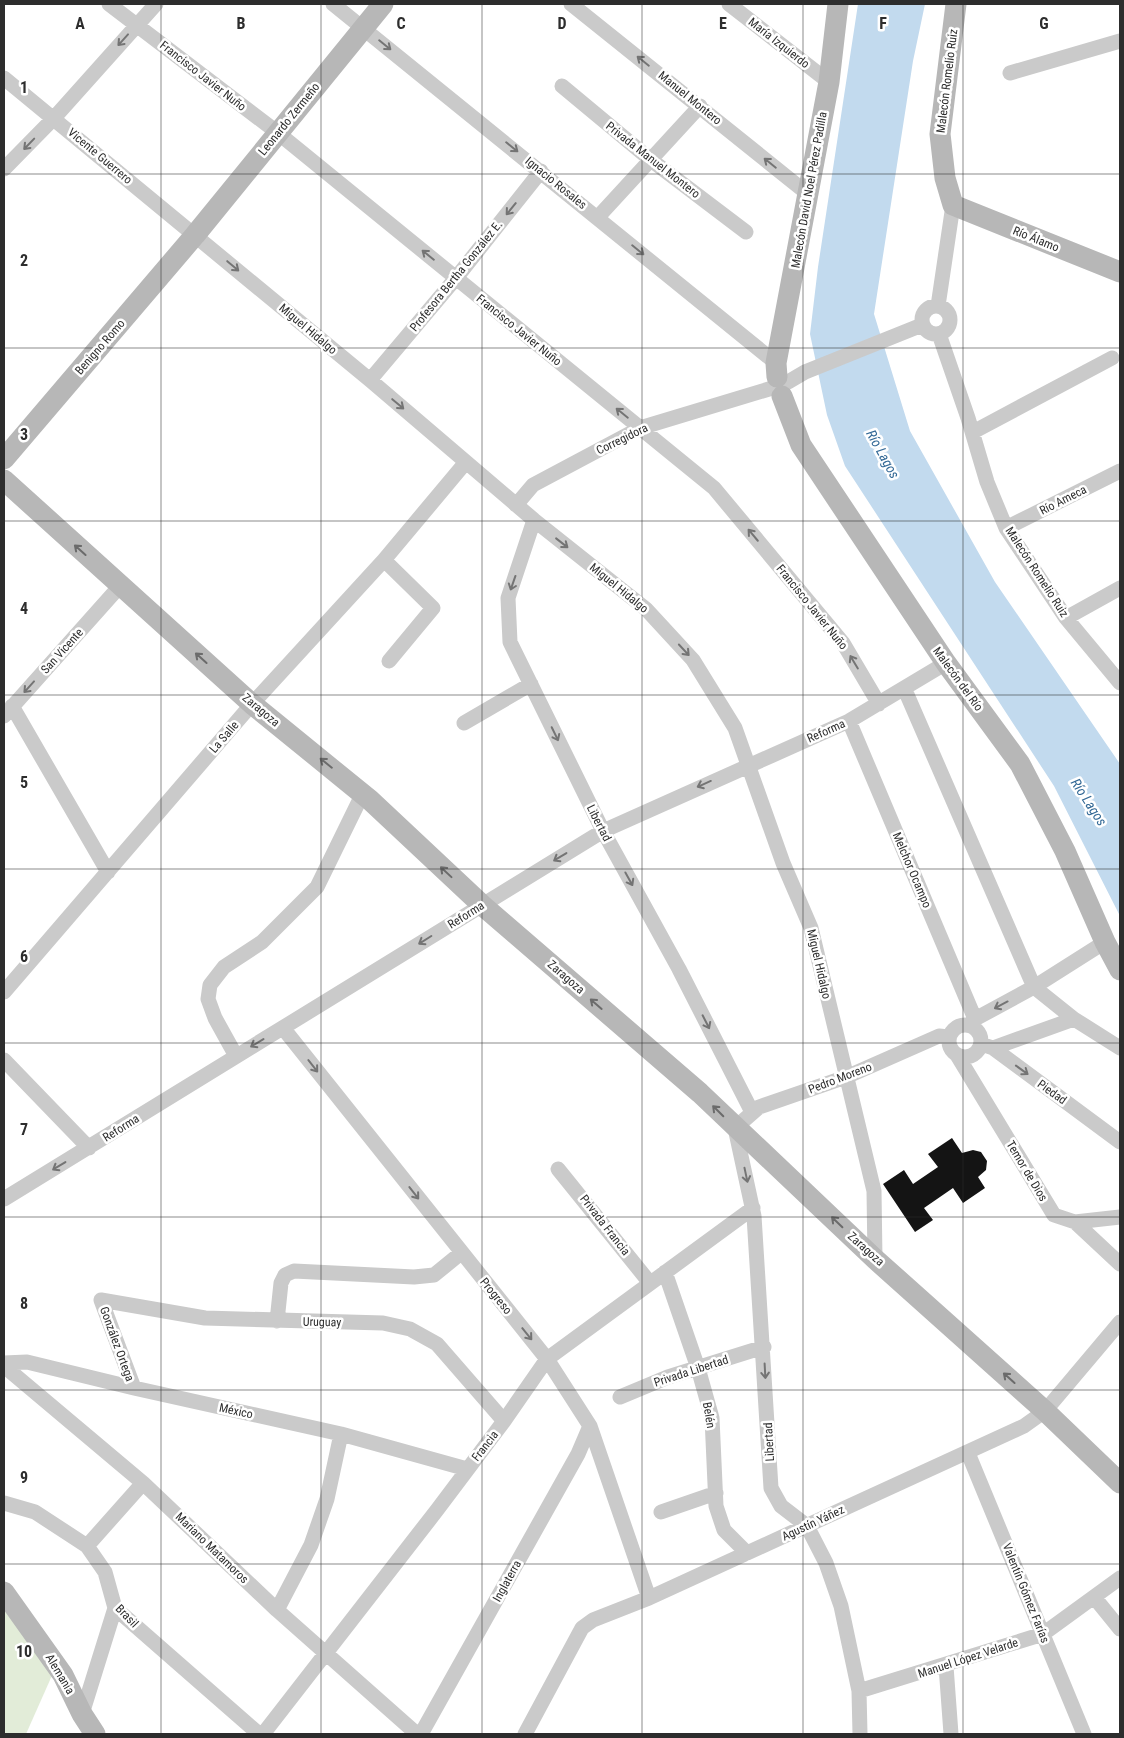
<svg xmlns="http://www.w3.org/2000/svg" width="1124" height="1738" font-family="'Roboto Condensed',sans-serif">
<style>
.green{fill:#e2ecd8}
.water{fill:#c2daee}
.building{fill:#141414}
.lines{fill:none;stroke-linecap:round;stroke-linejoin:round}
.street{stroke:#cacaca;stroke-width:15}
.secondary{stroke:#b7b7b7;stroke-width:21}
.oneway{stroke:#747474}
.oneway2{stroke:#6b6b6b}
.grid{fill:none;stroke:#2d2d2d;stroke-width:1;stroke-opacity:0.55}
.labels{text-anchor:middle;stroke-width:5;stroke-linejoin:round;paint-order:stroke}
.street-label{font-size:12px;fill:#2d2d2d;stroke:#fff}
.water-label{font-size:14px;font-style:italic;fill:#336996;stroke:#fff}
.grid-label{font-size:16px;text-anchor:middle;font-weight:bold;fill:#2d2d2d;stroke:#fff;stroke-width:5;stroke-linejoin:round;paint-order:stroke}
</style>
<rect width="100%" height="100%" fill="#fff"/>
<path class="green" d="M4,1602L54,1671L26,1734H4Z"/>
<path class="water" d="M858,4H925L913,61L874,314L910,431L995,582L1120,764V916L1054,786L845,466L827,415L810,334L818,267Z"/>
<path class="building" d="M952,1138L962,1153L973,1150L981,1152L987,1161L986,1170L978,1177L985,1188L963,1203L953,1188L924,1208L933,1220L915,1232L883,1184L904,1170L913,1184L938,1167L928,1154Z"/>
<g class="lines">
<path class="street" d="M109,4L278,133L714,488L843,643L879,704
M333,4L776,363
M571,4L808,194
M729,4L829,82
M1010,73L1120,41
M4,78L370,380L534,520L646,609L693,660L735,728L783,863L811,928L874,1191L875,1259
M562,86L651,160L746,232
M4,169L54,118L156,4
M598,217L700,106
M922 320a14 14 0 1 1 28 0a14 14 0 1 1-28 0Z
M938,306L953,205
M939,334L968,418L987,482L1006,528L1066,618L1120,683
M370,380L456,278L541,171
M788,382L805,372L922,325
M973,432L1112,358
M516,505L533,485L640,428L769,389
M534,520L508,598L510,642L603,831L679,969L752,1112
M1006,528L1120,471
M384,560L433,608L389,661
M1066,618L1120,588
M905,690L1034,987L1074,1019L1120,1048
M12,706L108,872
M4,716L120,586
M849,721L975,1019
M464,723L531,684
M4,992L252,704L384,560L466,462
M949 1041a16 16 0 1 1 32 0a16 16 0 1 1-32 0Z
M970,1026L975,1019L1034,987L1105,942
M283,1028L547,1359L590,1426L649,1598
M981,1044L993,1048L1120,1142
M993,1048L1074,1019
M957,1055L1054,1215L1075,1222L1120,1264
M236,1056L215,1018L208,999L210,985L224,967L262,942L317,887L363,793
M4,1060L89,1148
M558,1169L650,1283
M4,1199L603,831L849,721L946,663
M1075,1222L1120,1217
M665,1272L698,1368L712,1418L716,1506L724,1530L747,1553
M101,1300L205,1318L383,1323L410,1329L437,1344L504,1421
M101,1300L134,1388
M277,1321L281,1283L285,1275L294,1271L414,1277L434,1275L461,1253
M4,1363L27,1362L134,1388L341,1434L467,1469
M4,1366L143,1483L277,1610L417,1734
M620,1397L668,1377L764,1347
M968,1453L1084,1734
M4,1503L35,1512L87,1546L105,1572L115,1608L259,1734
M661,1512L716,1493
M87,1546L143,1483
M1094,1597L1120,1629
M277,1610L311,1545L327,1499L341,1434
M946,1666L951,1734
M859,1691L1043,1634L1120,1578
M82,1714L115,1608
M263,1734L437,1510L504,1421L547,1359L753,1208
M421,1734L578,1454L590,1426
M525,1734L582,1628L593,1620L649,1598L1024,1426L1045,1411L1120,1322
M860,1734L859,1691L841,1606L826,1563L807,1526L781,1506L771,1488L754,1216L735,1128L759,1107L846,1077L939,1036L949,1037"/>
<path class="secondary" d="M956,4L940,134L945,178L953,205L1120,272
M777,377L776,363L829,82L838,4
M782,396L801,445L946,663L1020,764L1065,851L1105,942L1120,970
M4,459L195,235L383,4
M4,480L252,704L370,800L482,905L700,1093L875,1259L1045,1411L1120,1483
M4,1592L63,1675L82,1714L95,1734"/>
</g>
<defs><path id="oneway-shaft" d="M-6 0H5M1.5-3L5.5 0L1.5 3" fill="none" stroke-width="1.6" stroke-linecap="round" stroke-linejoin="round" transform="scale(1.25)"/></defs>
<g class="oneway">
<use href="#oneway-shaft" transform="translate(123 40) rotate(132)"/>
<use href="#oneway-shaft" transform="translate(385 45) rotate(39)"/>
<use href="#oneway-shaft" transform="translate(643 61) rotate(-141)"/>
<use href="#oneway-shaft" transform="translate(29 144) rotate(134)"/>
<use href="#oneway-shaft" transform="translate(512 147) rotate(39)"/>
<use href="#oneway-shaft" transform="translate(770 163) rotate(-141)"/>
<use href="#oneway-shaft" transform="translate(511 209) rotate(129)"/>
<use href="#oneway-shaft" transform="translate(638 250) rotate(39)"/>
<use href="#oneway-shaft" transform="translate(428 255) rotate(-141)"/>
<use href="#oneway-shaft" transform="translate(233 266) rotate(40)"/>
<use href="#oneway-shaft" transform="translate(398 404) rotate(40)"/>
<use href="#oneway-shaft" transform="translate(622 413) rotate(-141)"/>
<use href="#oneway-shaft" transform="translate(753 535) rotate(-130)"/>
<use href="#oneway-shaft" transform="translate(562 543) rotate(38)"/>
<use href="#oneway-shaft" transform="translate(513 583) rotate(109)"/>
<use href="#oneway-shaft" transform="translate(684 650) rotate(47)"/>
<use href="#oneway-shaft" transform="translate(854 662) rotate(-121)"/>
<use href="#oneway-shaft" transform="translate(29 687) rotate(132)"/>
<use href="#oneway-shaft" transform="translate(555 734) rotate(64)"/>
<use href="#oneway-shaft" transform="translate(704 784) rotate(156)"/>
<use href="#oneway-shaft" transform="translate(560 857) rotate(149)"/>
<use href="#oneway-shaft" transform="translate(629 879) rotate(61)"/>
<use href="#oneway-shaft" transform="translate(425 940) rotate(148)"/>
<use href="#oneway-shaft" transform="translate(1001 1005) rotate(152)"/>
<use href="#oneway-shaft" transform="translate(706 1022) rotate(63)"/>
<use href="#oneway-shaft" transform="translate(257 1043) rotate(149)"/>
<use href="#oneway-shaft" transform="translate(313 1066) rotate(52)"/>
<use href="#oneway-shaft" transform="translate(1022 1070) rotate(36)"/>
<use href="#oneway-shaft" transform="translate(59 1166) rotate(149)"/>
<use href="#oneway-shaft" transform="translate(746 1175) rotate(78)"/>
<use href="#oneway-shaft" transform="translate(414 1193) rotate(52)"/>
<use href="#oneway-shaft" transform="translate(527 1334) rotate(51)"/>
<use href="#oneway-shaft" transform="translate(765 1371) rotate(87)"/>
</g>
<g class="oneway2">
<use href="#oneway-shaft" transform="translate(80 550) rotate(-138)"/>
<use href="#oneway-shaft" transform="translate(201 658) rotate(-138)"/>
<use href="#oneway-shaft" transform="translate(326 763) rotate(-141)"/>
<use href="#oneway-shaft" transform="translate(446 872) rotate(-137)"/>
<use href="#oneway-shaft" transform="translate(596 1004) rotate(-139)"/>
<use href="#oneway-shaft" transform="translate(718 1111) rotate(-135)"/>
<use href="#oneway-shaft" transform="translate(837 1222) rotate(-136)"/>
<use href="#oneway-shaft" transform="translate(1009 1378) rotate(-138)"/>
</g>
<path class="grid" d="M161,4V1734M321,4V1734M482,4V1734M642,4V1734M803,4V1734M963,4V1734M4,174H1120M4,348H1120M4,521H1120M4,695H1120M4,869H1120M4,1043H1120M4,1217H1120M4,1390H1120M4,1564H1120"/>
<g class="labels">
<g class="street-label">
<text transform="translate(779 43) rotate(38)" y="4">María Izquierdo</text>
<text transform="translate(203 76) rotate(38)" y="4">Francisco Javier Nuño</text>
<text transform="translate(947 81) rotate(-83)" y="4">Malecón Romelio Ruiz</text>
<text transform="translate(690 98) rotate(39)" y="4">Manuel Montero</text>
<text transform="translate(289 119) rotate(-51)" y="4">Leonardo Zermeño</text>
<text transform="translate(100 156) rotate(40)" y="4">Vicente Guerrero</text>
<text transform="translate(653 160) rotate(38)" y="4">Privada Manuel Montero</text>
<text transform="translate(556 183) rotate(39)" y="4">Ignacio Rosales</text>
<text transform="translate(809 190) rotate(-80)" y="4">Malecón David Noel Pérez Padilla</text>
<text transform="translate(1036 239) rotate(22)" y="4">Río Álamo</text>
<text transform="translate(456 276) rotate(-51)" y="4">Profesora Bertha González E.</text>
<text transform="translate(308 329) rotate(40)" y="4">Miguel Hidalgo</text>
<text transform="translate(519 330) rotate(39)" y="4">Francisco Javier Nuño</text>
<text transform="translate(100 347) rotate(-49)" y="4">Benigno Romo</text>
<text transform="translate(622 439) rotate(-26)" y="4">Corregidora</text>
<text transform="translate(1063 500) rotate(-27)" y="4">Río Ameca</text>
<text transform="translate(1037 572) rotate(57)" y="4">Malecón Romelio Ruiz</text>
<text transform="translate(619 588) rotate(39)" y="4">Miguel Hidalgo</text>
<text transform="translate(812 607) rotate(51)" y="4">Francisco Javier Nuño</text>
<text transform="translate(62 651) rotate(-48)" y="4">San Vicente</text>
<text transform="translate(958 679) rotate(54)" y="4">Malecón del Río</text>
<text transform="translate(261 710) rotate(40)" y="4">Zaragoza</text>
<text transform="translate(826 731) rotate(-24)" y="4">Reforma</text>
<text transform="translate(224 737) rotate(-49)" y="4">La Salle</text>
<text transform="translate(599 823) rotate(63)" y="4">Libertad</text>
<text transform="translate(912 870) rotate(67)" y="4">Melchor Ocampo</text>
<text transform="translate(466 915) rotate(-32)" y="4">Reforma</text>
<text transform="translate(819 964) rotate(77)" y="4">Miguel Hidalgo</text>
<text transform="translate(566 977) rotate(41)" y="4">Zaragoza</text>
<text transform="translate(840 1078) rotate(-21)" y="4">Pedro Moreno</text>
<text transform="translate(1052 1092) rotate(36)" y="4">Piedad</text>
<text transform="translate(121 1128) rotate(-32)" y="4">Reforma</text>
<text transform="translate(1027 1171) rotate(59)" y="4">Temor de Dios</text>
<text transform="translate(605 1225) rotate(52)" y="4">Privada Francia</text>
<text transform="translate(866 1249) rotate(42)" y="4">Zaragoza</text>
<text transform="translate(496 1296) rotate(51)" y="4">Progreso</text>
<text transform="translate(322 1322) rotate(1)" y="4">Uruguay</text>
<text transform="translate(117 1344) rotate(70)" y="4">González Ortega</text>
<text transform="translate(691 1371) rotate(-18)" y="4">Privada Libertad</text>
<text transform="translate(236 1411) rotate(12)" y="4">México</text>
<text transform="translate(709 1415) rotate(80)" y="4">Belén</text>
<text transform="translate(769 1442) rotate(-93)" y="4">Libertad</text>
<text transform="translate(485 1446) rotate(-52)" y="4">Francia</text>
<text transform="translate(813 1523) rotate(-25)" y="4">Agustín Yáñez</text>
<text transform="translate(212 1548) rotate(44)" y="4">Mariano Matamoros</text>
<text transform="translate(507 1581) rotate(-61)" y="4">Inglaterra</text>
<text transform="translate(1026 1593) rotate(68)" y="4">Valentín Gómez Farías</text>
<text transform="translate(127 1616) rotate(46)" y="4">Brasil</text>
<text transform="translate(968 1658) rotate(-18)" y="4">Manuel López Velarde</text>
<text transform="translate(60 1674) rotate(59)" y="4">Alemania</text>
</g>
<g class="water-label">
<text transform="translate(883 454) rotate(61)" y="5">Río Lagos</text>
<text transform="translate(1089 802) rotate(57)" y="5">Río Lagos</text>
</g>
</g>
<g class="grid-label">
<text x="80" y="29">A</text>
<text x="241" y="29">B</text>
<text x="401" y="29">C</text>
<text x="562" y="29">D</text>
<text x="723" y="29">E</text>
<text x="883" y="29">F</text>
<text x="1044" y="29">G</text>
<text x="24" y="93">1</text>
<text x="24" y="266">2</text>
<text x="24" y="440">3</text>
<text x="24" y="614">4</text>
<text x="24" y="788">5</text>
<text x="24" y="962">6</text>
<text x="24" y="1135">7</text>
<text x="24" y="1309">8</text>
<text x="24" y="1483">9</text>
<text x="24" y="1657">10</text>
</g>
<rect width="1124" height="1738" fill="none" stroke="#2d2d2d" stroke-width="10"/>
</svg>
